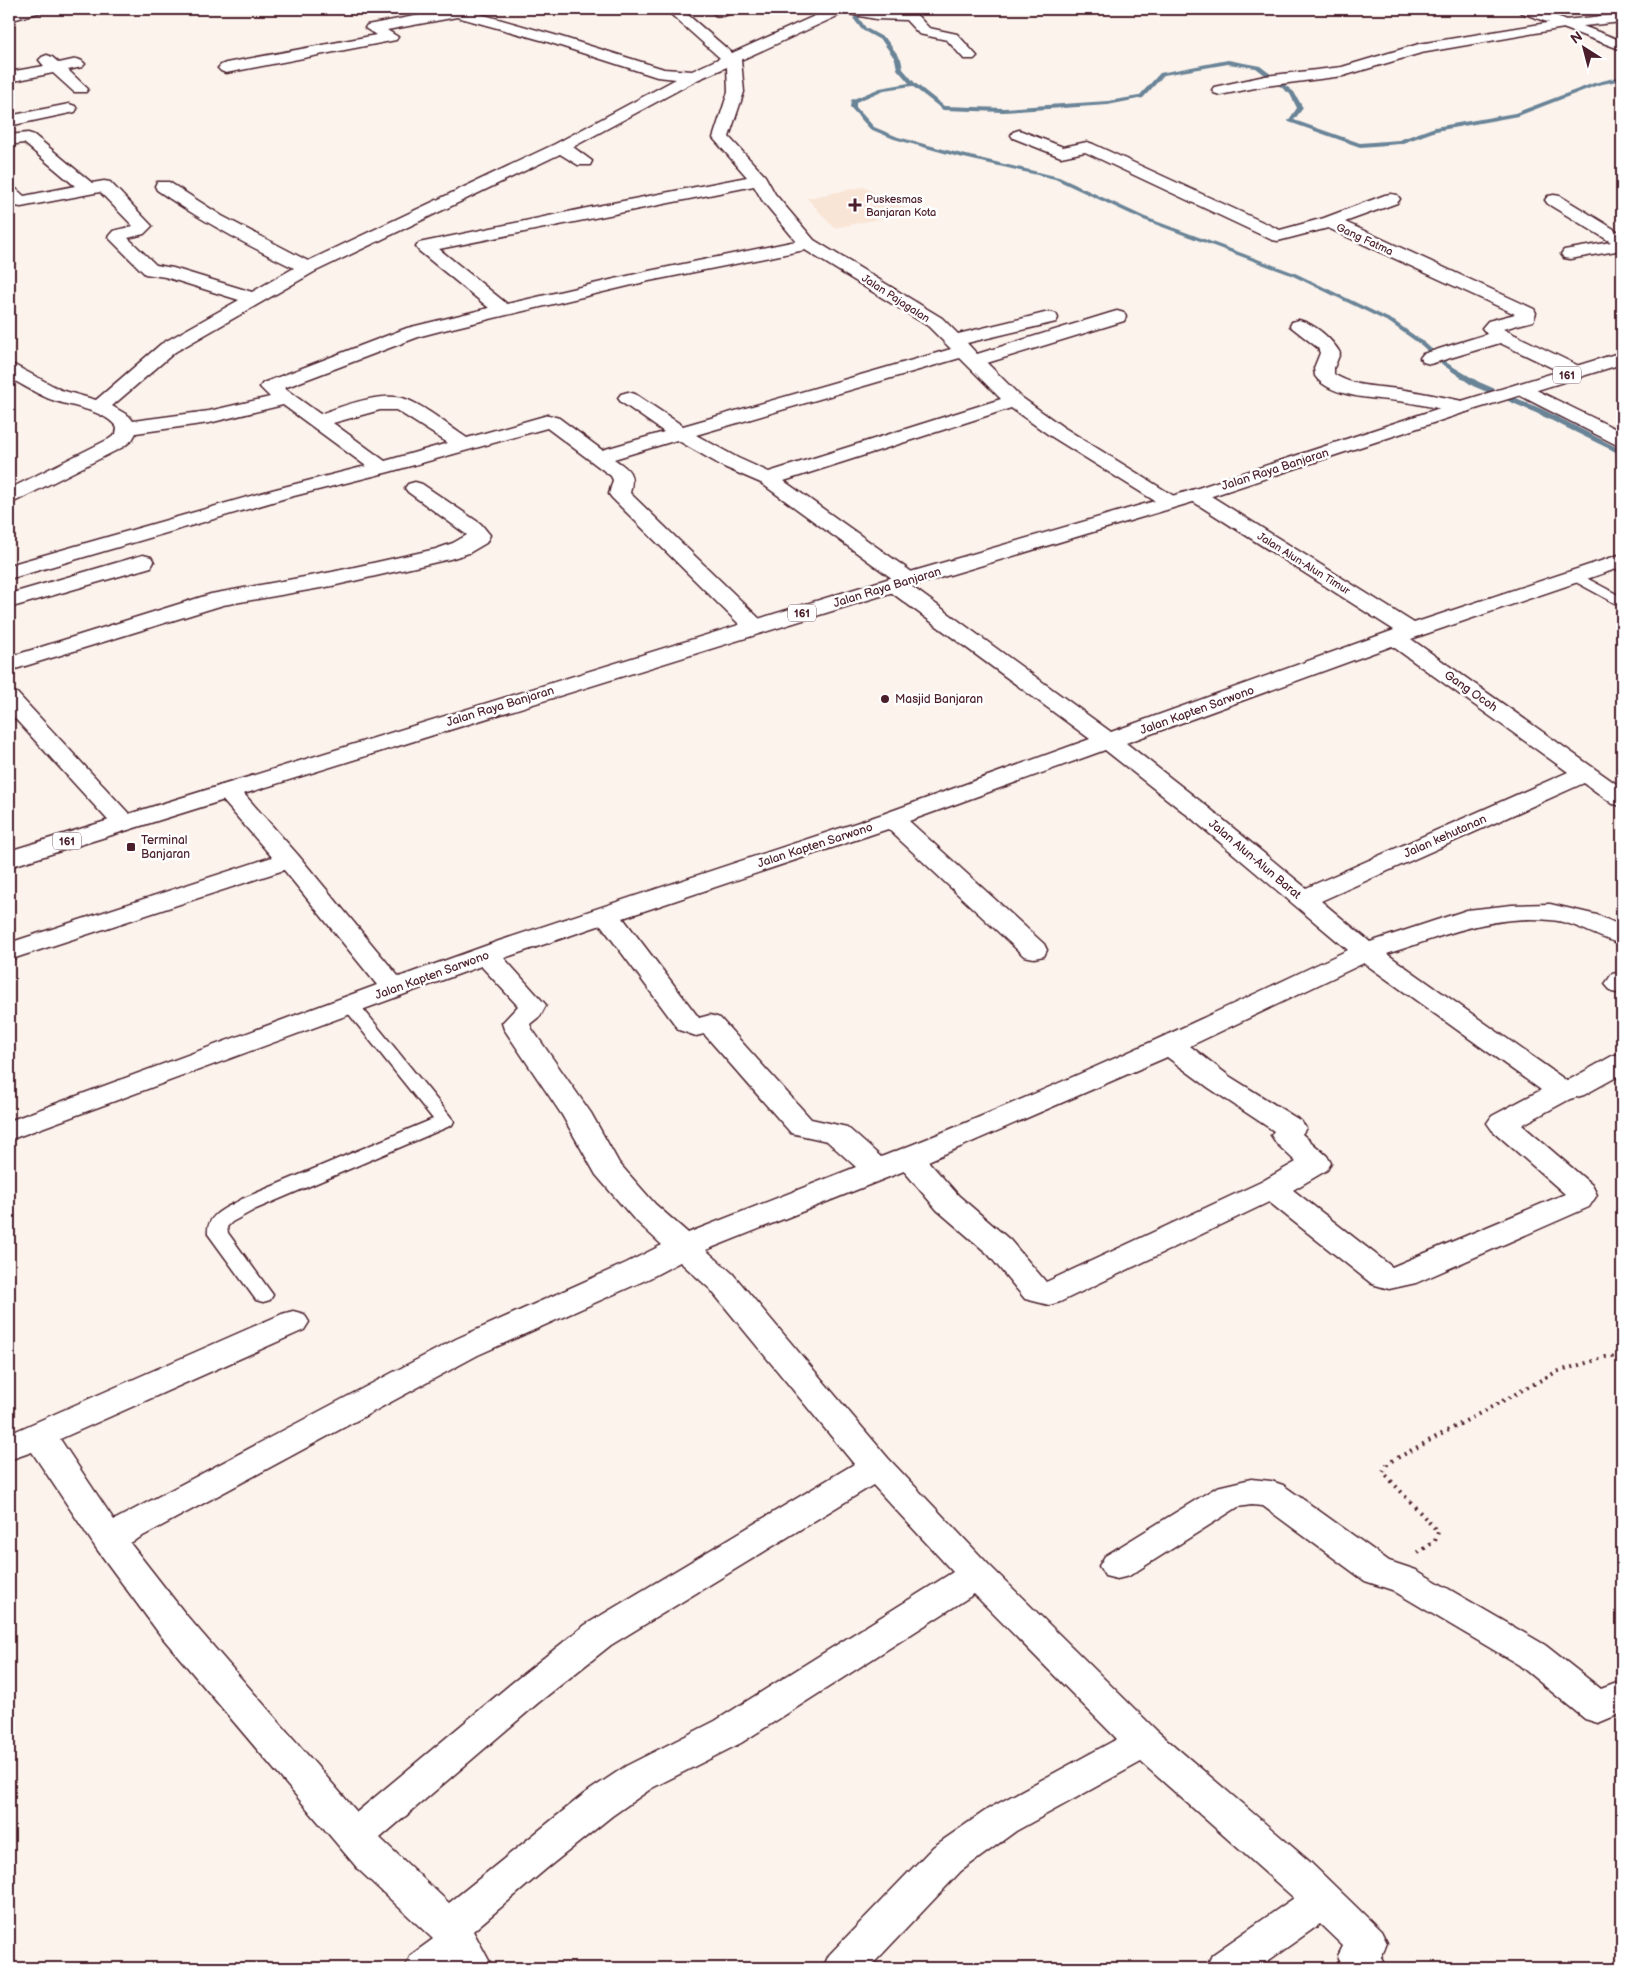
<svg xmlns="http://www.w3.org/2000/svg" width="1631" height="1977" font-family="'Balsamiq Sans',sans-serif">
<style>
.built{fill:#f9e5d6}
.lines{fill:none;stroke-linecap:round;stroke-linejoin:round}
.stream{fill:#698397;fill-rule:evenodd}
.service-casing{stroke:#4a1f2b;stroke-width:3}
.minor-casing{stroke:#4a1f2b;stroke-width:3}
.tertiary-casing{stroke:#4a1f2b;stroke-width:3}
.primary-casing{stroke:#4a1f2b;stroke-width:3}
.path{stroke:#4a1f2b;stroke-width:4;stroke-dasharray:2 5;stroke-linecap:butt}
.service{fill:#fff;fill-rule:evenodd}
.minor{fill:#fff;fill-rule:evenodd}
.tertiary{fill:#fff;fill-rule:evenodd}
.primary{fill:#fff;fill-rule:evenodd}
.poi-dot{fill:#4a1f2b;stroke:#fff;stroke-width:2}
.labels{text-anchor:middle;stroke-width:5;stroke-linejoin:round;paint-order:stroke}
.far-poi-label{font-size:11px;fill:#4a1f2b;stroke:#fff;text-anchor:start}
.far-street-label{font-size:11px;fill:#4a1f2b;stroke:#fff}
.shield{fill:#fff;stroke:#80626b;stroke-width:1}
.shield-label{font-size:11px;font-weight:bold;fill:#4a1f2b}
.street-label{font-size:12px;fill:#4a1f2b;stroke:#fff}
.poi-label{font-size:12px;fill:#4a1f2b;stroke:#fff;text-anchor:start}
</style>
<rect width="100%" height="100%" fill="#fcf3ec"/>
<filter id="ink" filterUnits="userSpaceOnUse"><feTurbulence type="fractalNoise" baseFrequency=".02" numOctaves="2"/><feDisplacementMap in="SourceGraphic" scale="10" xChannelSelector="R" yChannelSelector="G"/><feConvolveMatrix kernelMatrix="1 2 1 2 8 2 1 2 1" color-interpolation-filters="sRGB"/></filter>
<g filter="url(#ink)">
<path class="built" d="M863,187L913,212L834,228L807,198Z"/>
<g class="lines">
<path class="stream" d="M869,9H875L859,18L866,28L886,39L901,59L903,69L915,83L944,106L1004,108L1108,101L1139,96L1160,73L1228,60L1260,66L1294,92L1303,108L1294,120L1360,143L1399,140L1435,127L1515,113L1594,83L1622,76V80L1598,85L1518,116L1436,131L1400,144L1360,147L1289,122L1288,121L1297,108L1290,94L1256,68L1228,64L1164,75L1143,98L1108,105L1004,112L943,110L912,86L884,90L856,102V107L874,127L898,137L958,153L1059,177L1145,217L1295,273L1394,321L1425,343L1447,363L1479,382L1542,409L1622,450V455L1536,413L1473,386L1443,365L1421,345L1390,323L1291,275L1141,219L1055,179L955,156L894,139L870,129L850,107L851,100L880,88L909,83L897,69L895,59L882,41L862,30L853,18Z"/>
<defs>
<path id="service" d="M1577,573L1622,597V607L1572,580L1570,577Z
M350,999L356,1000L454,1121L452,1125L256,1209L232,1222L227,1227L228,1233L273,1295L270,1300L263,1302L256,1300L208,1234C206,1214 227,1208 242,1199L433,1119L344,1008L341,1004L344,1000Z"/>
<path id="minor" d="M21,9H43L41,12L9,21V12Z
M440,9H463L558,36L664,69L692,71L720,58L665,9H681L732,53L830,9L910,12L915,13L929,28L957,34L977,56L974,59H964L947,40L919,34L906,20L876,19L844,13L741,60L744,92L729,137L765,176L775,194L814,240L942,318L958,334L1049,312L1056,314L1058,318L1056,322L967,343L977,354L1110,313L1117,311L1124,313L1126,317L1124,321L987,363L1021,397L1063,427L1177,498L1181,502L1177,506L1170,508L1163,506L1049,435L1011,408L784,481L916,575L919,580L916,585L911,586L1111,732L1394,630L1189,499L1186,495L1189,491L1196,489L1203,491L1414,623L1622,554V567L1411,639L1622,788V806L1613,804L1584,783L1321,901L1370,942L1467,910L1512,905L1550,904L1597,915L1622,926V944C1597,938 1576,922 1550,920C1493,914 1440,937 1387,954L1567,1081L1612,1056L1622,1053V1074L1584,1095L1570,1099L1522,1125L1592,1185L1597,1195L1589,1207L1416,1283L1389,1289L1372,1284L1269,1202L1060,1302L1049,1305L1025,1299L988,1254L937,1210L904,1171L706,1250L732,1273L888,1458L989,1565L1157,1731L1310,1862L1381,1931L1387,1943L1381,1958L1386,1968H1342L1338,1956L1343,1946L1320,1924L1258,1968H1206L1212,1955L1294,1898L1141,1762L1016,1831L961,1871L869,1968H823L829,1955L933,1847L988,1809L1117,1739L974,1594L741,1743L652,1788L612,1816L546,1869L473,1931L493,1968H405L411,1955L433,1939L359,1870L161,1636L96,1548L32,1452L9,1460V1434L282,1314L293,1311L304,1314L309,1322L304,1330L60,1439L114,1520L456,1339L626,1263L662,1245L633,1218L596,1175L562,1115L504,1029L502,1023L518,1006L481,966L9,1140V1121L377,985L284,870L9,960V943L272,857L219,796L216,791L219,786L228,784L237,786L298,855L399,977L499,941L883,814L1090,739L888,590L885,585L888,580L893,579L761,483L724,467L677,440L614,459C630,470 635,473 630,493L763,622L766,627L763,632L755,634L747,632L612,498L609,494L613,480L611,476L547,428L389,472L286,498L9,579V565L272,490L366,466L283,405L209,423L136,433L132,440L123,447L16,501L9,503V489L109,439L116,434L117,428C105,409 66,406 47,398C34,392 21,384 9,378V364L16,366L61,390L96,400L161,344L239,300L165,277L145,274L108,237L113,231L133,226L100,192L21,207L15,206L9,200V187L15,188L24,196L75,186L24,143L9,145V135L28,133L34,135L92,183L104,181L110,182L152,226L144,234L128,238L156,265L173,268L252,292L294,268C247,245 200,220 157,190L155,186L157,182H169L222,216L308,261L555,144L676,79L657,77L548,42L457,17L387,30L398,37L396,40L391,41L226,73L221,71L218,68L221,65L226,63L376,35L365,28L367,25L441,11ZM727,67L728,92L713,138L747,177L587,208L419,243L416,247L419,251L489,308L407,328L263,383L260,387L270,397L209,411L133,421L129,416L112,406L175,352L314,272L560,154L578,165H590L592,161L573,147L699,79ZM754,186L762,200L796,241L649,271L507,304L439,249ZM805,250L928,326L951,349L683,426L635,394L628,392L621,394L618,398L621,402L664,432L602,450L559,418L548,415L467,438C450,427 426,407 408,400C384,390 343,406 320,414L284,388L421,336L444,330L649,281ZM960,358L1001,399L769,472L738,458L696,435ZM380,410H396L448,443L385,461L333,423ZM1392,646L1568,772L1306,888L1209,808L1126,743ZM1105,750L1191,818L1348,950C1194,1023 1040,1095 881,1157L847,1127L811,1119L720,1018L710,1015L699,1018L623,918L888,829L1024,956L1034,958L1044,956L1047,950L1044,944L909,821ZM601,925L679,1030L696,1036L704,1034L791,1133L827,1141L856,1167L688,1233L655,1204L619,1163L591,1113L532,1029L530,1024L540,1016L546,1005L504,958ZM1364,963L1541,1090L1492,1116L1487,1123L1492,1130L1565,1194L1392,1267L1293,1190L1327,1170L1331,1163L1327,1156L1302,1134L1306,1128L1301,1121L1229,1076L1190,1046ZM1167,1057L1209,1088L1274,1131L1271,1135L1277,1144L1296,1162L1261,1182L1046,1282L1010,1240L959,1196L928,1161ZM680,1262L710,1289L854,1464L585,1625L512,1683L357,1812L187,1616L130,1543L478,1355L648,1279ZM873,1485L953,1572L715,1721L626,1766L584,1794L449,1903L380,1838L538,1703L611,1645Z
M715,9H735C731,15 722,17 715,15L713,12Z
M1565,20L1570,21L1572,24L1570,27L1421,53L1343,76L1265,86L1220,95L1214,93L1212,90L1214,87L1265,76L1342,67L1419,44Z
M47,55L52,57L59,63L77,59L82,61L85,64L82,67L68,70L88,89L86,92H74L53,73L9,82V72L44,66L39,60L42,57Z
M69,104L75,106L77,109L75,112L9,126V116Z
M1019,130L1063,147L1087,142L1093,144L1280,230L1324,218L1385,195L1391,194L1397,195L1400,199L1397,203L1345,222L1534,309L1536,313L1533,321L1503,329L1583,368L1586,372L1583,376L1576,378L1569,376L1500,343L1437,362L1430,364L1423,362L1420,358L1423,354L1487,334L1482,328L1488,321L1515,314L1328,228L1278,241L1272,240L1085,152L1061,157L1013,138L1011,135L1013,132Z
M1554,195L1560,196L1622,234V250L1570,259L1564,258L1561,254L1564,250L1611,242L1548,204L1545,200L1548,196Z
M1299,320C1315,324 1332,339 1340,353L1334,368V374C1355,388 1381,386 1405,390C1424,393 1443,397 1462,401L1469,403L1472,407L1469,411L1462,413C1443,409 1424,405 1405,402C1380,398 1331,399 1315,376L1314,368L1320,353L1318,348L1290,326L1292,322Z
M1522,383L1622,432V446L1615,444L1515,393L1512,389L1515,385Z
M415,482L422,484L481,524L490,535L486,543L469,553L450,559L332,586L223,605L9,671V657L211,594L332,572L436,549L453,543L467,535L408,492L405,488L408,484Z
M143,555L151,557L154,562L151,567L9,608V594Z
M9,691L17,693L133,818L137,823L133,828L124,831L115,828L9,712Z
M1622,972V994L1612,992L1605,984L1612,974Z
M1251,1479L1271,1481L1283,1485L1389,1561L1416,1570L1545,1645L1601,1689L1622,1681V1713L1598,1723L1585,1719L1519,1665L1392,1590L1365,1581L1263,1506L1251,1505L1238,1507L1129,1576L1117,1579L1105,1576L1099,1566L1105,1556L1217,1487Z"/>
<path id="tertiary" d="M1622,14V22L1565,28L1560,27L1558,24L1560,21L1565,20Z"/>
<path id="primary" d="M1518,9H1538L1622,41V50L1520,12Z
M1622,352V364L1469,411L1203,499L916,585L9,867V851L900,575L1189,491L1455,403Z"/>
</defs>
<use href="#service" class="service-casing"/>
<use href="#minor" class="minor-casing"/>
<use href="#tertiary" class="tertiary-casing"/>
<use href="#primary" class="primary-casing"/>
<path class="path" d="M1418,1553L1435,1541L1438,1532L1383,1472L1388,1463L1556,1372L1606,1357L1622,1356"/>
<use href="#service" class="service"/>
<use href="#minor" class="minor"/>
<use href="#tertiary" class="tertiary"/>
<use href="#primary" class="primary"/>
</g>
</g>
<g class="poi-dot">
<path d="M852.5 197.5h5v5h5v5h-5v5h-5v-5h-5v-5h5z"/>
<circle cx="885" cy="699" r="5"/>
<rect x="126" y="842" width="10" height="10" rx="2.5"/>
</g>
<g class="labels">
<g class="far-poi-label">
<text x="866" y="203">Puskesmas<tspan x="866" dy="13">Banjaran Kota</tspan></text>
</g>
<g class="far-street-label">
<text transform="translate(1365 239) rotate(25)" y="4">Gang Fatma</text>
<text transform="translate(896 298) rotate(33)" y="4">Jalan Pajagalan</text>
<text transform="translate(1304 563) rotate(32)" y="4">Jalan Alun-Alun Timur</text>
</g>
<g class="shield">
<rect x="1553" y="366.5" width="28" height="17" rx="4"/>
<rect x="788" y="604.5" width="28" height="17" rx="4"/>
<rect x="53" y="832.5" width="28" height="17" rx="4"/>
</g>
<g class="shield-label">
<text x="1567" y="379">161</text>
<text x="802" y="617">161</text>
<text x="67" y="845">161</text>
</g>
<g class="street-label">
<text transform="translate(1275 469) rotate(-18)" y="4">Jalan Raya Banjaran</text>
<text transform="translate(887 587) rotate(-17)" y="4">Jalan Raya Banjaran</text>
<text transform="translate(1471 691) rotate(35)" y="4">Gang Ocoh</text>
<text transform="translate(500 706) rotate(-17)" y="4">Jalan Raya Banjaran</text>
<text transform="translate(1197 710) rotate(-20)" y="4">Jalan Kapten Sarwono</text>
<text transform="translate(1445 836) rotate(-24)" y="4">Jalan kehutanan</text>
<text transform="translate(815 845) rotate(-18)" y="4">Jalan Kapten Sarwono</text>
<text transform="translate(1255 859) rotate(40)" y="4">Jalan Alun-Alun Barat</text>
<text transform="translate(432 975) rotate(-20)" y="4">Jalan Kapten Sarwono</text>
</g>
<g class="poi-label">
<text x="895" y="703">Masjid Banjaran</text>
<text x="141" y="844">Terminal<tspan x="141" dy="14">Banjaran</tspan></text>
</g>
</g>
<rect width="1631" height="1977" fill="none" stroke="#fff" stroke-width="30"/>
<rect x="15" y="15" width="1601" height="1947" fill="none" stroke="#4a1f2b" stroke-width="2" filter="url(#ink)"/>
<g transform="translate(1584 48) rotate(324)" stroke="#ffffff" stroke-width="4" paint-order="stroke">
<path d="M0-4L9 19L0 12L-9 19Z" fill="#4a1f2b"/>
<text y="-8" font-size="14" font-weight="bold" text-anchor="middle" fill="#4a1f2b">N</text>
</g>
</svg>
